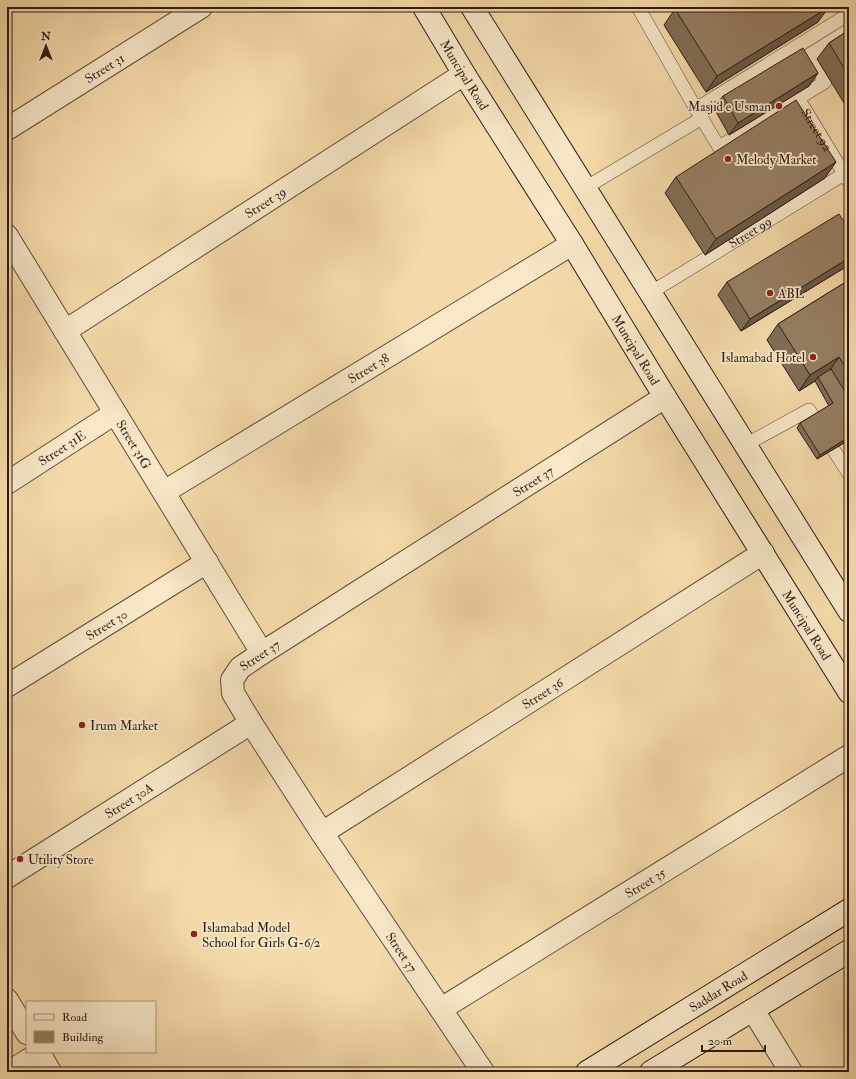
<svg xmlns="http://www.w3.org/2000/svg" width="856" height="1079" font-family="'IM FELL Double Pica',serif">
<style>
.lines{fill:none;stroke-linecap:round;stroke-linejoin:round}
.lane-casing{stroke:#604c3a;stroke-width:14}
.street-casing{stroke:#604c3a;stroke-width:24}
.secondary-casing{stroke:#2f1c14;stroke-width:24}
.lane{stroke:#f8e8c8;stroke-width:13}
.street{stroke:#f8e8c8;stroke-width:22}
.secondary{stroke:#f8e8c8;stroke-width:22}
.wall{fill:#816d55;stroke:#2f1c14}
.shaded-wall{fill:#695945;stroke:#2f1c14}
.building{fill:#967f63;stroke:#2f1c14}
.poi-dot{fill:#8f2418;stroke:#f8e8c8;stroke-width:1.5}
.labels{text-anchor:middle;stroke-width:3.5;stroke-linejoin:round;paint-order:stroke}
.street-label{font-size:13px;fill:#2f1c14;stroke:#f8e8c8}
.poi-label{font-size:13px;fill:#2f1c14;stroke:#f8e8c8;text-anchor:start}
</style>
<rect width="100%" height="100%" fill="#f5dbab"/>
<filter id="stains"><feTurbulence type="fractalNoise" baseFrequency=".005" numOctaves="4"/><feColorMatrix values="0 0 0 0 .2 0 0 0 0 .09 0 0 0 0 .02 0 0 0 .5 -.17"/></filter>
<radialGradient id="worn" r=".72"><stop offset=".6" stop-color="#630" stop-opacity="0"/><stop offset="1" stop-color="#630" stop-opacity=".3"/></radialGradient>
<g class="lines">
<defs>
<g id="lane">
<path d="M638,7L696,109L719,147L825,82L809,55L849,30"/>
<path id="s1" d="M798,98L849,182"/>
<path d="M696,109L849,14"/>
<path d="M585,188L702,118"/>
<path id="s2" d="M650,293L849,171"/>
<path d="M745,445L809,410L814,418"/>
<path d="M833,449L849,474"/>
</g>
<g id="street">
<path id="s3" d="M7,129L201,7"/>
<path id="s4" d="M7,236L262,653"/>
<path id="s5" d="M65,331L464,74"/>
<path id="s6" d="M7,483L115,413"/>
<path id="s7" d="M164,492L572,244"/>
<path id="s8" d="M7,686L207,562"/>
<path id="s9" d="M322,833L763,553"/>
<path id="s10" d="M7,877L251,723"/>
<path d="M7,1000L27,1033"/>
<path id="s11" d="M441,1009L849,756"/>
<path d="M753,1010L791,1072"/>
<path d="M39,1052L50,1072"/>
<path d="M9,1072L40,1053"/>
<path id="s12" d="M483,1072L322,833L251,723L233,693L232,680L240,668L262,653L665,397"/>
</g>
<g id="secondary">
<path id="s13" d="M424,7L464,74L572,244L665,397L849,692"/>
<path d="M472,7L849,611"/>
<path id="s14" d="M587,1072L849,910"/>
<path d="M651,1072L849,951"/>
</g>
</defs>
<use href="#lane" class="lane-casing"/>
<use href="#street" class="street-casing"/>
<use href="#secondary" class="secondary-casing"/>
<use href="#lane" class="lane"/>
<use href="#street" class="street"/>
<use href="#secondary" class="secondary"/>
</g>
<path class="wall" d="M675,9L818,22L706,92L664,25Z
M849,30V111L817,59L829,43Z
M818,73L809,86L729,135L714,108L723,96Z
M676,177L825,178L705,255L665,193Z
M849,229V265L741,331L718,295L727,282Z
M849,280V440L817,459L797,428L800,423L829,406L815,381L799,391L767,340L778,324Z"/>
<path class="shaded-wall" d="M829,7L818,22L706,92L717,76Z
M818,73L809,86L729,135L738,123Z
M836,162L825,178L705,255L716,239Z
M849,258V265L741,331L750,319Z
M839,357L828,373L818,377L815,381L799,391L810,375Z
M849,437V440L817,459L820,455Z"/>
<path class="building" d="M678,7H829L717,76L675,9Z
M849,30V76L829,43Z
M803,48L818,73L738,123L723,96Z
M796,100L836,162L716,239L676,177Z
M839,214L849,229V258L750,319L727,282Z
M849,280V373L839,357L810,375L778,324Z
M831,369L849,398V437L820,455L800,423L833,403L818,377Z"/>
<g class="poi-dot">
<circle cx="779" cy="106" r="4"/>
<circle cx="728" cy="159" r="4"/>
<circle cx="770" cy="293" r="4"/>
<circle cx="813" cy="357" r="4"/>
<circle cx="82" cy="725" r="4"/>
<circle cx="20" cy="859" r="4"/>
<circle cx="194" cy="934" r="4"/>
</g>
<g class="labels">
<g class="street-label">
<text dy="5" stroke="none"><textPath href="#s3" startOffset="115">Street 31</textPath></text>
<text dy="5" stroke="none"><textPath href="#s13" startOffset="79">Muncipal Road</textPath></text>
<text dy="5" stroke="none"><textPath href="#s1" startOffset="37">Street 92</textPath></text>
<text dy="5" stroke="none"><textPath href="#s5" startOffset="238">Street 39</textPath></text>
<text dy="5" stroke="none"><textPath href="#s2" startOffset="117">Street 99</textPath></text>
<text dy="5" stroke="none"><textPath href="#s13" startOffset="403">Muncipal Road</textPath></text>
<text dy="5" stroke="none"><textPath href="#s7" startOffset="239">Street 38</textPath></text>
<text dy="5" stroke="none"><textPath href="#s4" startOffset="244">Street 31G</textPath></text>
<text dy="5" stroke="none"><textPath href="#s6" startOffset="65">Street 31E</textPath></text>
<text dy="5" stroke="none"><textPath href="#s12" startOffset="829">Street 37</textPath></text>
<text dy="5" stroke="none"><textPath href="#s8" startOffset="117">Street 30</textPath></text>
<text dy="5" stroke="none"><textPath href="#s13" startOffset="727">Muncipal Road</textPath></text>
<text dy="5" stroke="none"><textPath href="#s12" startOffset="505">Street 37</textPath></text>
<text dy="5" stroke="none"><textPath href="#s9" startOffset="261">Street 36</textPath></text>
<text dy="5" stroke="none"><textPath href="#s10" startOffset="144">Street 30A</textPath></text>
<text dy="5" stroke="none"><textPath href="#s11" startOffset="240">Street 35</textPath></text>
<text transform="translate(402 952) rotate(56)" y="5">Street 37</text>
<text dy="5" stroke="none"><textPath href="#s14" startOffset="154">Saddar Road</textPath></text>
</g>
<g class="poi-label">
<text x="771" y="111" text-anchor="end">Masjid e Usman</text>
<text x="736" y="164">Melody Market</text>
<text x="778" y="298">ABL</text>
<text x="805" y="362" text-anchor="end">Islamabad Hotel</text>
<text x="90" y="730">Irum Market</text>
<text x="28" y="864">Utility Store</text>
<text x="202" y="932">Islamabad Model<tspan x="202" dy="15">School for Girls G-6/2</tspan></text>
</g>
</g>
<rect width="856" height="1079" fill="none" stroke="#f5dbab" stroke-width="24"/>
<rect x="8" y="8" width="840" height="1063" fill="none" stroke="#2f1c14" stroke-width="2"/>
<rect x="12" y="12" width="832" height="1055" fill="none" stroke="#2f1c14"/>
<rect x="26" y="1001" width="130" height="52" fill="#f8e8c8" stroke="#a89680"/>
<rect x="34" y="1014" width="20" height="6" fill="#f8e8c8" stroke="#a89680"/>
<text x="62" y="1021" font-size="12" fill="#2f1c14">Road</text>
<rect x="34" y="1031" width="20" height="12" fill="#967f63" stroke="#a89680"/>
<text x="62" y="1041" font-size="12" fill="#2f1c14">Building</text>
<g transform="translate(46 46)" stroke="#f8e8c8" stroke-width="3" paint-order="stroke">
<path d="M0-3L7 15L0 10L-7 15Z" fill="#2f1c14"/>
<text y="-6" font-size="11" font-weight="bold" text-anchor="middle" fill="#2f1c14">N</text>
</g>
<path d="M702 1045v6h63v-6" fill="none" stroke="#2f1c14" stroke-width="2"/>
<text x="708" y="1045" font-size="12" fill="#2f1c14" stroke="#f8e8c8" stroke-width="3" paint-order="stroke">20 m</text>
<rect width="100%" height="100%" filter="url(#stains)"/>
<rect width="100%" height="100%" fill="url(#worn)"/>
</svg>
